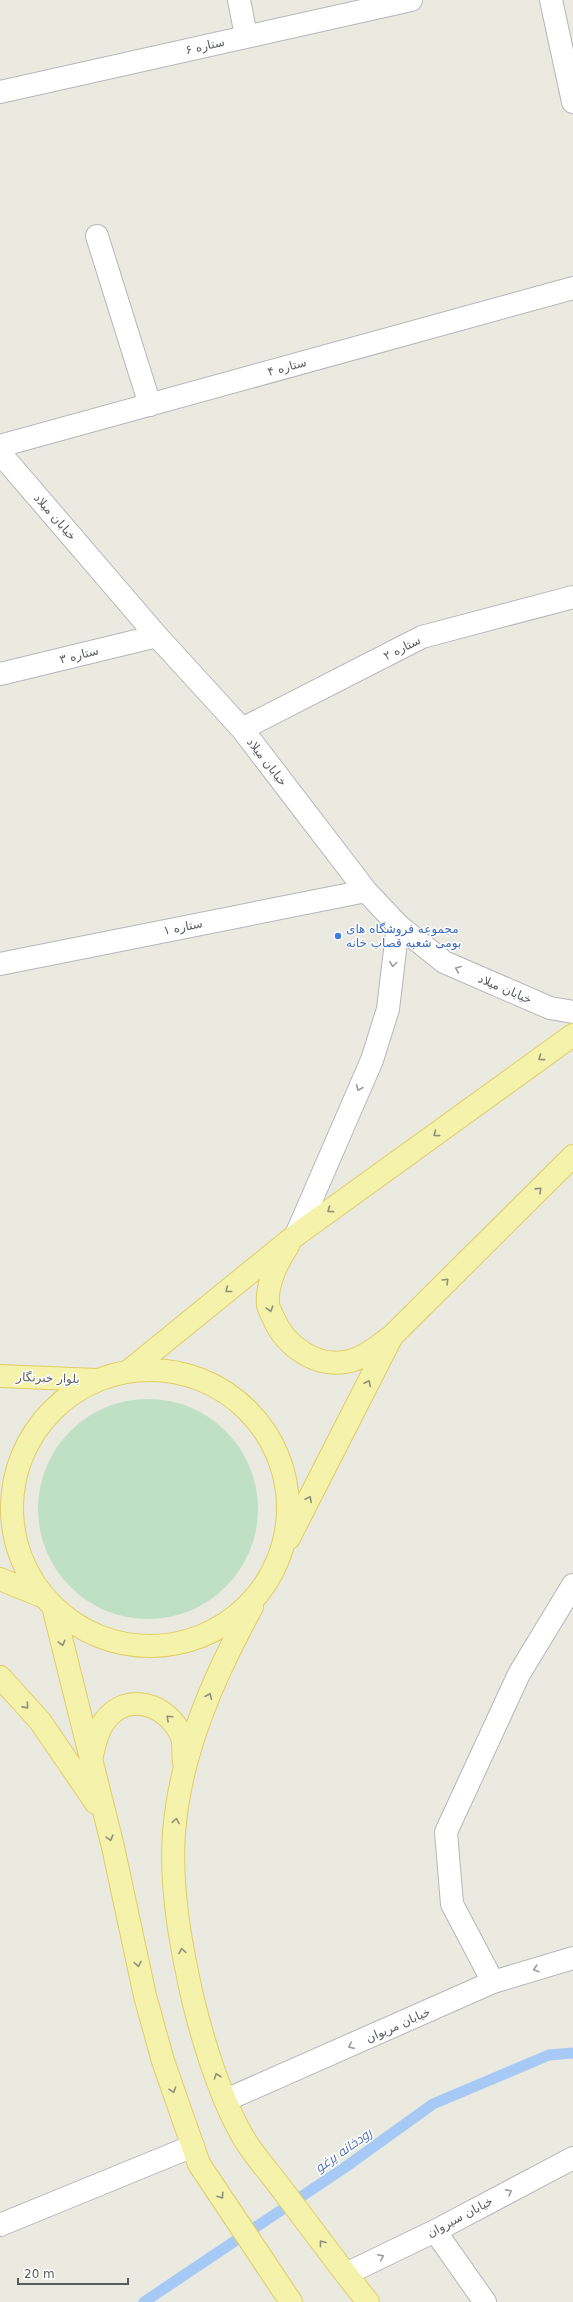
<svg xmlns="http://www.w3.org/2000/svg" width="573" height="2302" font-family="'DejaVu Sans',Cairo,sans-serif">
<style>
.green{fill:#bfe0c4}
.lines{fill:none;stroke-linecap:round;stroke-linejoin:round}
.stream{stroke:#a7c9f5;stroke-width:11}
.minor-casing{stroke:#b3b6ba;stroke-width:24}
.major-casing{stroke:#e1cd64;stroke-width:24}
.minor{stroke:#fff;stroke-width:22}
.major{stroke:#f5f3ab;stroke-width:22}
.oneway{stroke:#9b9da0}
.oneway2{stroke:#90917a}
.shop-dot{fill:#3f7fe0;stroke:#fff;stroke-width:1.5}
.labels{text-anchor:middle;stroke-width:3;stroke-linejoin:round;paint-order:stroke}
.street-label{font-size:12px;fill:#595c60;stroke:#fff}
.shop-label{font-size:12px;fill:#366cbe;stroke:#fff;text-anchor:start}
.water-label{font-size:13px;font-style:italic;fill:#4d73b4;stroke:#fff}
</style>
<rect width="100%" height="100%" fill="#ebeae1"/>
<path class="green" d="M38 1509a110 110 0 1 1 220 0a110 110 0 1 1-220 0Z"/>
<g class="lines">
<path class="stream" d="M144,2302L344,2168L433,2104L549,2055L573,2053"/>
<defs>
<path id="minor" d="M239,0L246,36
M551,0L573,102
M0,92L411,0
M97,236L150,405
M0,446L573,288
M0,453L157,636L242,729L366,891L398,925L444,962L550,1008L573,1012
M0,674L157,636
M242,729L422,637L573,597
M0,964L366,891
M296,1235L372,1060L388,1009L398,925
M493,1982L452,1904L446,1832L519,1674L573,1585
M226,2100L493,1982L573,1958
M0,2225L193,2146
M435,2231L485,2302
M346,2274L435,2231L573,2158"/>
<path id="major" d="M288,1246C277,1262 266,1285 268,1305C269,1309 271,1313 273,1317C285,1346 316,1369 350,1361C365,1357 377,1347 389,1338
M130,1370L296,1235L573,1035
M12 1508a138 138 0 1 1 276 0a138 138 0 1 1-276 0Z
M0,1376L96,1380
M289,1538L392,1336L573,1156
M0,1579L44,1597
M53,1606L113,1847L145,1996L163,2061L199,2164L291,2302
M252,1607C214,1676 180,1753 174,1833C170,1889 181,1946 193,2000C204,2044 220,2097 243,2137C254,2156 271,2174 284,2192C312,2229 339,2266 368,2302
M0,1677L40,1721L96,1803
M91,1760C94,1747 96,1733 104,1722C126,1690 169,1704 182,1737C184,1744 183,1754 184,1762"/>
</defs>
<use href="#minor" class="minor-casing"/>
<use href="#major" class="major-casing"/>
<use href="#minor" class="minor"/>
<use href="#major" class="major"/>
</g>
<defs><path id="oneway-chevron" d="M-2-3.5L2.5 0L-2 3.5" fill="none" stroke-width="1.6" stroke-linecap="round" stroke-linejoin="round"/></defs>
<g class="oneway">
<use href="#oneway-chevron" transform="translate(393 964) rotate(97)"/>
<use href="#oneway-chevron" transform="translate(458 969) rotate(-157)"/>
<use href="#oneway-chevron" transform="translate(359 1088) rotate(113)"/>
<use href="#oneway-chevron" transform="translate(536 1969) rotate(163)"/>
<use href="#oneway-chevron" transform="translate(351 2046) rotate(156)"/>
<use href="#oneway-chevron" transform="translate(509 2192) rotate(-28)"/>
<use href="#oneway-chevron" transform="translate(381 2257) rotate(-26)"/>
</g>
<g class="oneway2">
<use href="#oneway-chevron" transform="translate(541 1058) rotate(144)"/>
<use href="#oneway-chevron" transform="translate(436 1134) rotate(144)"/>
<use href="#oneway-chevron" transform="translate(539 1190) rotate(-44)"/>
<use href="#oneway-chevron" transform="translate(330 1210) rotate(144)"/>
<use href="#oneway-chevron" transform="translate(446 1281) rotate(-45)"/>
<use href="#oneway-chevron" transform="translate(228 1290) rotate(141)"/>
<use href="#oneway-chevron" transform="translate(270 1309) rotate(75)"/>
<use href="#oneway-chevron" transform="translate(368 1383) rotate(-63)"/>
<use href="#oneway-chevron" transform="translate(309 1499) rotate(-63)"/>
<use href="#oneway-chevron" transform="translate(62 1643) rotate(76)"/>
<use href="#oneway-chevron" transform="translate(209 1696) rotate(-67)"/>
<use href="#oneway-chevron" transform="translate(26 1706) rotate(48)"/>
<use href="#oneway-chevron" transform="translate(169 1718) rotate(-137)"/>
<use href="#oneway-chevron" transform="translate(176 1821) rotate(-81)"/>
<use href="#oneway-chevron" transform="translate(110 1838) rotate(74)"/>
<use href="#oneway-chevron" transform="translate(182 1951) rotate(-99)"/>
<use href="#oneway-chevron" transform="translate(138 1964) rotate(79)"/>
<use href="#oneway-chevron" transform="translate(217 2076) rotate(-109)"/>
<use href="#oneway-chevron" transform="translate(173 2090) rotate(71)"/>
<use href="#oneway-chevron" transform="translate(221 2196) rotate(56)"/>
<use href="#oneway-chevron" transform="translate(322 2243) rotate(-127)"/>
</g>
<circle class="shop-dot" cx="338" cy="936" r="4"/>
<g class="labels">
<g class="street-label">
<text transform="translate(205 46) rotate(-13)" y="4">ستاره ۶</text>
<text transform="translate(287 367) rotate(-15)" y="4">ستاره ۴</text>
<text transform="translate(55 517) rotate(49)" y="4">خیابان میلاد</text>
<text transform="translate(402 648) rotate(-26)" y="4">ستاره ۲</text>
<text transform="translate(79 655) rotate(-14)" y="4">ستاره ۳</text>
<text transform="translate(267 762) rotate(52)" y="4">خیابان میلاد</text>
<text transform="translate(183 927) rotate(-11)" y="4">ستاره ۱</text>
<text transform="translate(505 989) rotate(23)" y="4">خیابان میلاد</text>
<text transform="translate(48 1378) rotate(2)" y="4">بلوار خبرنگار</text>
<text transform="translate(398 2025) rotate(-24)" y="4">خیابان مریوان</text>
<text transform="translate(460 2217) rotate(-28)" y="4">خیابان سیروان</text>
</g>
<g class="shop-label">
<text x="346" y="933">مجموعه فروشگاه های<tspan x="346" dy="14">بومی شعبه قصاب خانه</tspan></text>
</g>
<g class="water-label">
<text transform="translate(343 2150) rotate(-35)" y="5">رودخانه یرغو</text>
</g>
</g>
<path d="M18 2278v6h110v-6" fill="none" stroke="#595c60" stroke-width="2"/>
<text x="24" y="2278" font-size="12" fill="#595c60" stroke="#ffffff" stroke-width="3" paint-order="stroke">20 m</text>
</svg>
